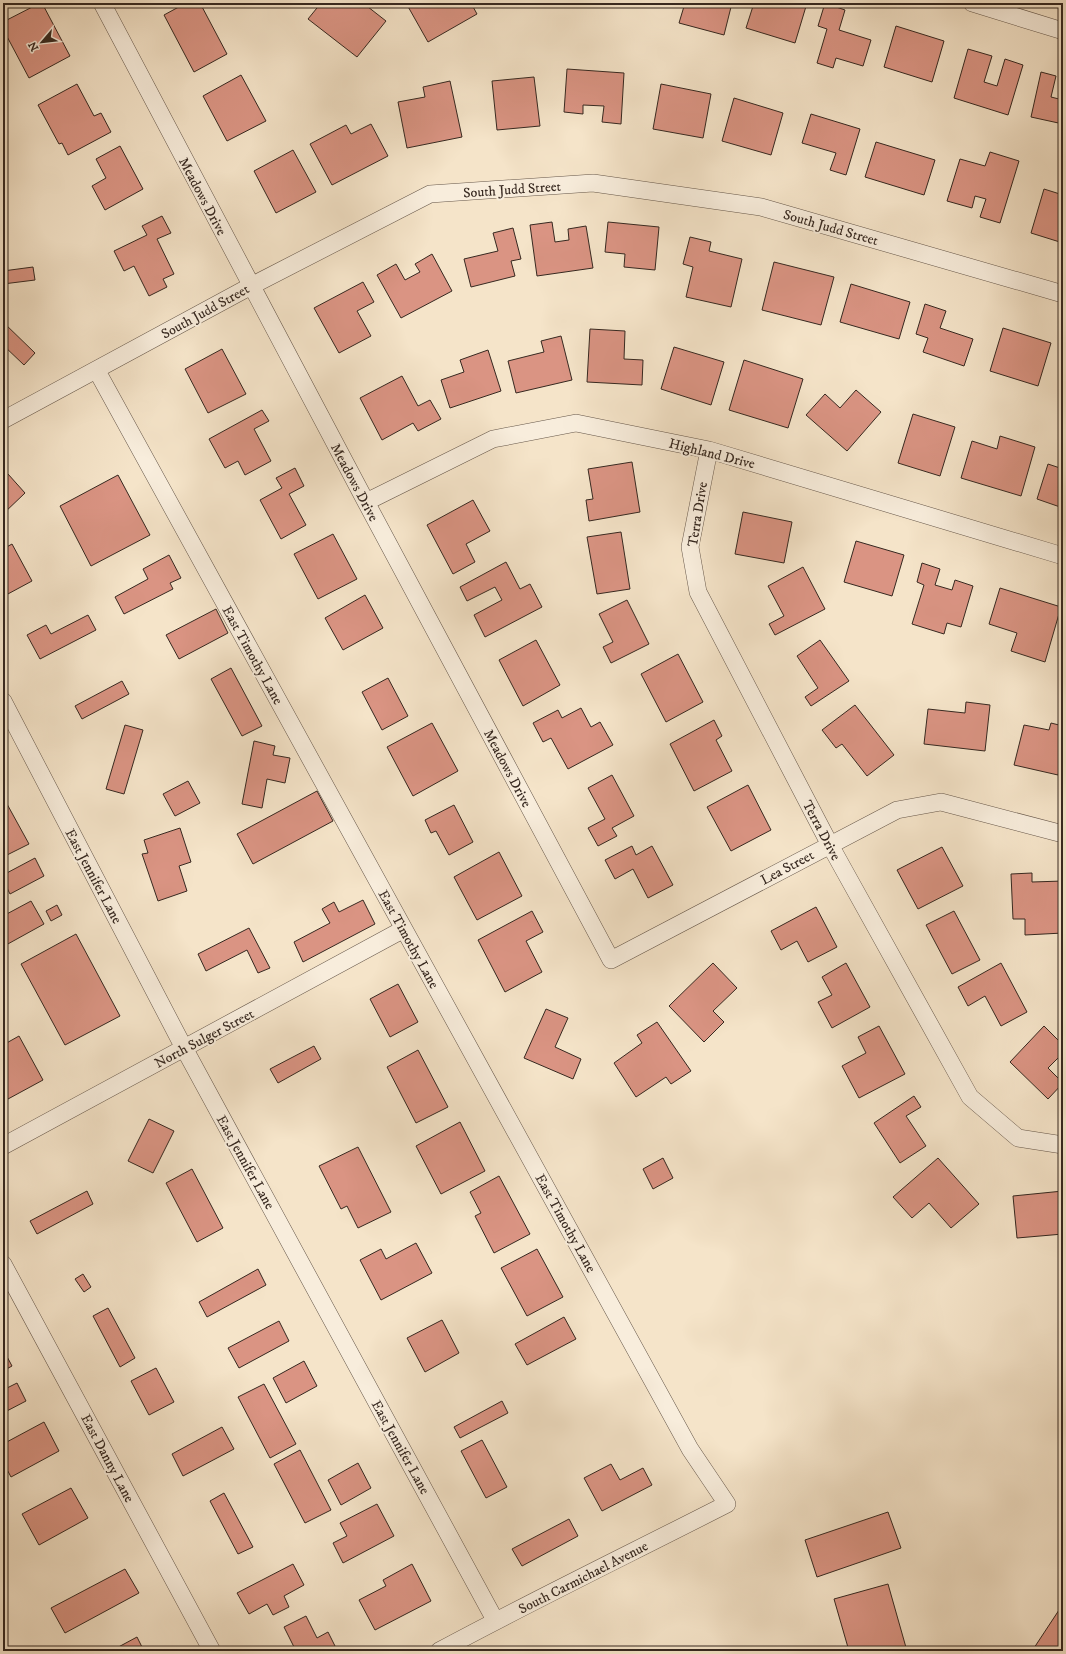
<svg xmlns="http://www.w3.org/2000/svg" width="1066" height="1654" font-family="'IM FELL DW Pica',serif">
<style>
.building{fill:#da9483;stroke:#362820}
.lines{fill:none;stroke-linecap:round;stroke-linejoin:round}
.minor-casing{stroke:#66574a;stroke-width:18}
.minor{stroke:#f8eddc;stroke-width:17}
.labels{text-anchor:middle;stroke-width:4;stroke-linejoin:round;paint-order:stroke}
.street-label{font-size:14px;fill:#362820;stroke:#f8eddc}
</style>
<rect width="100%" height="100%" fill="#f5e4c9"/>
<filter id="stains"><feTurbulence type="fractalNoise" baseFrequency=".005" numOctaves="4"/><feColorMatrix values="0 0 0 0 .2 0 0 0 0 .09 0 0 0 0 .02 0 0 0 .5 -.17"/></filter>
<radialGradient id="worn" r=".72"><stop offset=".6" stop-color="#630" stop-opacity="0"/><stop offset="1" stop-color="#630" stop-opacity=".3"/></radialGradient>
<path class="building" d="M40,3H42L70,56L29,78L3,29V22Z
M186,3H200L227,54L194,72L164,15Z
M321,3H363L386,21L357,57L308,19Z
M406,3H429L431,6L435,3H471L477,14L428,42Z
M685,3H732L724,35L679,23Z
M754,3H807L795,43L746,28Z
M825,3L845,10L839,30L871,40L863,66L836,58L833,68L817,63L827,29L818,26Z
M896,26L944,41L932,82L884,67Z
M968,49L992,56L984,82L997,86L1005,59L1023,65L1008,115L954,98Z
M567,69L624,73L621,124L602,122L604,106L583,105V114L564,112Z
M1041,72L1056,76L1051,97L1063,100V124L1031,117Z
M241,75L266,121L227,141L203,96Z
M534,77L540,126L497,130L492,81Z
M450,81L462,137L407,148L398,102L425,97L423,87Z
M77,84L94,116L101,113L111,132L68,155L62,143L59,144L38,105Z
M661,84L711,94L703,138L653,129Z
M734,98L783,113L771,155L722,141Z
M811,114L860,129L846,175L830,170L836,153L802,143Z
M371,124L388,156L332,185L310,144L346,125L351,134Z
M876,142L935,160L924,195L865,177Z
M120,146L143,189L105,210L92,186L106,178L96,159Z
M293,150L316,192L276,213L254,171Z
M990,152L1019,161L1000,223L980,217L986,199L975,196L972,208L947,201L960,159L985,166Z
M1044,189L1063,195V243L1031,233Z
M162,216L171,233L157,239L174,274L163,279L167,287L149,296L134,266L124,271L114,251L147,235L142,226Z
M552,222L555,242L569,240L568,229L586,226L593,268L537,276L530,225Z
M608,222L659,227L655,270L624,267L625,254L605,252Z
M513,228L521,259L511,261L515,276L471,287L464,259L498,251L493,233Z
M690,237L711,242L709,251L742,259L731,307L686,297L693,267L683,264Z
M432,254L452,291L401,318L377,275L396,264L405,280L420,272L415,264Z
M774,262L834,277L821,325L762,310Z
M33,267L35,280L3,284V271Z
M363,282L374,302L357,311L371,336L339,353L314,308Z
M851,284L910,302L899,339L840,322Z
M925,304L946,311L940,328L973,339L964,366L923,352L928,338L916,334Z
M3,322L35,353L24,365L3,345Z
M1003,328L1051,343L1038,386L990,371Z
M590,329L625,331L624,359L643,360L642,385L587,382Z
M561,336L572,380L516,393L508,361L544,352L541,341Z
M674,347L724,362L711,405L661,389Z
M222,349L246,394L208,413L185,369Z
M488,350L501,391L450,408L441,380L464,372L460,360Z
M744,360L803,379L788,428L729,410Z
M402,376L418,406L430,400L441,419L418,431L413,423L382,440L360,398Z
M856,390L881,412L847,451L806,415L825,394L840,408Z
M262,410L269,421L254,429L271,461L245,475L238,461L225,468L209,439Z
M913,414L955,427L940,476L898,463Z
M1000,436L1035,447L1021,496L961,478L972,441L997,449Z
M632,462L640,512L589,521L586,500L593,499L588,469Z
M1048,464L1063,469V508L1037,499Z
M295,468L304,486L289,494L306,525L281,539L260,500L282,488L276,478Z
M8,474L25,493L3,514V478Z
M118,475L150,535L91,566L60,506Z
M473,500L490,531L466,544L475,562L453,574L427,525Z
M743,512L792,522L784,563L735,554Z
M621,532L630,589L597,594L587,537Z
M333,534L357,579L318,599L294,554Z
M856,541L904,555L892,596L844,582Z
M12,544L32,581L6,595L3,589V549Z
M169,555L181,578L170,583L173,589L124,614L115,597L148,579L143,569Z
M506,562L520,589L530,584L542,607L485,637L474,615L502,600L495,587L467,601L460,587Z
M922,563L940,569L935,585L952,590L955,580L973,586L961,627L947,623L944,634L912,624L924,585L917,582Z
M803,567L825,609L775,635L769,624L784,616L768,586Z
M1000,588L1061,607L1045,662L1011,651L1017,633L989,624Z
M365,595L383,628L343,650L325,618Z
M627,600L649,644L611,663L603,647L613,642L599,614Z
M216,609L228,633L179,659L166,635Z
M88,615L96,630L40,659L27,635L46,625L51,634Z
M536,640L560,685L523,706L499,660Z
M820,640L849,681L811,706L805,697L818,688L797,656Z
M678,654L703,702L666,722L641,674Z
M231,668L262,726L242,736L211,679Z
M388,678L408,716L382,730L362,692Z
M122,681L129,694L82,719L75,706Z
M966,702L990,705L985,751L924,744L928,709L965,713Z
M855,705L894,755L867,776L842,744L836,748L822,730Z
M581,708L591,727L600,722L613,745L568,769L551,738L543,742L533,723L558,710L562,718Z
M714,720L722,736L716,740L732,771L694,791L670,744Z
M432,723L458,771L413,796L387,747Z
M1051,723L1063,726V761L1062,760L1058,775L1014,765L1024,725L1049,730Z
M125,725L143,730L124,794L106,789Z
M254,741L275,746L273,755L290,758L285,783L267,779L262,808L242,804Z
M612,775L634,816L612,828L617,836L598,846L588,828L605,819L588,788Z
M188,781L200,803L175,816L163,794Z
M748,785L771,830L731,851L707,807Z
M317,791L333,821L253,864L237,834Z
M7,804L29,844L3,857V806Z
M454,805L473,842L449,855L436,831L431,833L425,820Z
M180,828L191,862L179,866L187,891L158,901L142,854L148,853L144,840Z
M632,846L636,855L652,846L673,885L648,898L633,869L615,879L605,860Z
M942,847L963,886L918,909L897,870Z
M499,852L522,896L477,920L454,877Z
M35,858L44,876L10,894L3,880V875Z
M1032,873V882L1063,881V933L1025,935V919H1013L1011,874Z
M363,900L375,924L303,962L294,942L330,923L322,909L334,902L339,912Z
M31,901L44,924L6,945L3,939V916Z
M57,905L62,915L51,921L46,911Z
M816,907L837,947L808,962L797,941L781,950L771,931Z
M532,911L543,932L526,941L542,972L505,992L478,940Z
M954,911L980,960L952,974L926,925Z
M249,928L270,968L258,973L247,950L206,971L198,954Z
M76,934L120,1016L65,1045L21,964Z
M713,963L737,988L713,1011L724,1022L704,1042L669,1006Z
M846,963L870,1007L832,1028L818,1002L832,995L822,977Z
M1001,963L1027,1012L1001,1026L985,996L968,1006L958,987Z
M398,984L418,1022L390,1037L370,999Z
M546,1009L568,1018L555,1047L581,1059L573,1079L524,1058Z
M657,1022L691,1071L671,1084L666,1077L636,1097L614,1063L642,1043L637,1035Z
M879,1026L905,1074L859,1098L842,1066L866,1053L858,1037Z
M1044,1026L1063,1045V1053L1048,1068L1063,1083L1048,1099L1010,1062Z
M19,1036L43,1080L8,1099L3,1090V1045Z
M314,1046L321,1059L278,1083L270,1069Z
M418,1050L448,1107L416,1123L387,1067Z
M914,1096L921,1107L906,1116L926,1146L900,1163L874,1123Z
M149,1119L174,1131L153,1173L128,1161Z
M460,1122L485,1171L441,1194L416,1146Z
M358,1147L391,1212L358,1228L347,1206L341,1209L319,1166Z
M663,1158L673,1178L653,1189L643,1169Z
M938,1158L979,1204L951,1228L929,1203L912,1218L893,1197Z
M192,1169L223,1228L197,1242L166,1183Z
M499,1176L530,1234L494,1253L475,1216L481,1213L470,1192Z
M87,1191L93,1204L37,1234L30,1221Z
M1063,1191V1234L1017,1238L1013,1196Z
M416,1243L432,1273L381,1300L360,1260L381,1249L386,1259Z
M537,1249L563,1297L527,1316L501,1268Z
M258,1269L266,1285L207,1317L199,1302Z
M83,1274L91,1287L84,1292L75,1279Z
M108,1308L135,1358L120,1367L93,1316Z
M564,1317L576,1339L527,1365L515,1344Z
M442,1320L459,1353L425,1372L407,1338Z
M279,1321L289,1341L239,1368L228,1348Z
M3,1351H4L12,1366L3,1371Z
M304,1361L317,1386L286,1403L273,1378Z
M156,1368L174,1402L149,1415L131,1381Z
M17,1383L26,1401L3,1413V1390Z
M264,1384L296,1444L270,1458L238,1397Z
M502,1401L508,1413L460,1438L454,1427Z
M44,1422L59,1451L11,1477L3,1462V1444Z
M222,1427L234,1449L183,1476L172,1454Z
M482,1440L507,1487L486,1498L461,1451Z
M300,1450L331,1510L305,1523L274,1464Z
M358,1463L371,1488L341,1505L328,1480Z
M611,1464L620,1480L643,1468L652,1485L602,1511L584,1478Z
M71,1488L88,1518L39,1545L22,1514Z
M224,1493L253,1547L238,1554L210,1501Z
M377,1504L394,1536L343,1563L333,1543L347,1536L340,1523Z
M888,1512L901,1548L817,1577L805,1540Z
M569,1519L578,1536L522,1566L512,1549Z
M293,1564L304,1585L284,1596L289,1607L273,1615L267,1604L249,1614L237,1593Z
M412,1564L431,1601L375,1630L359,1600L386,1586L383,1580Z
M3,1566L7,1573L3,1575Z
M125,1569L139,1593L65,1633L51,1608Z
M888,1584L907,1651H849L834,1599Z
M1061,1607L1063,1608V1651H1032Z
M306,1616L317,1638L328,1632L337,1650L335,1651H296L284,1627Z
M137,1637L144,1651H111Z"/>
<g class="lines">
<defs>
<path id="minor" d="M102,3L366,502L611,960L897,810L941,802L1063,834
M972,3L1063,31
M97,371L657,1389L690,1449L727,1504C631,1553 534,1600 439,1651
M3,420L251,286L430,194L593,183L761,207L1063,294
M709,450L690,547L698,592L830,845L970,1097L1018,1138L1063,1145
M366,502L493,439L576,423L709,450L1063,556
M3,701L184,1048L495,1620
M3,1146L404,929
M3,1264L212,1651"/>
</defs>
<use href="#minor" class="minor-casing"/>
<use href="#minor" class="minor"/>
</g>
<g class="labels">
<g class="street-label">
<text transform="translate(512 189) rotate(-4)" y="5">South Judd Street</text>
<text transform="translate(203 196) rotate(62)" y="5">Meadows Drive</text>
<text transform="translate(831 227) rotate(16)" y="5">South Judd Street</text>
<text transform="translate(205 311) rotate(-29)" y="5">South Judd Street</text>
<text transform="translate(712 453) rotate(14)" y="5">Highland Drive</text>
<text transform="translate(355 482) rotate(62)" y="5">Meadows Drive</text>
<text transform="translate(697 514) rotate(-81)" y="5">Terra Drive</text>
<text transform="translate(253 655) rotate(61)" y="5">East Timothy Lane</text>
<text transform="translate(508 768) rotate(62)" y="5">Meadows Drive</text>
<text transform="translate(822 830) rotate(62)" y="5">Terra Drive</text>
<text transform="translate(787 867) rotate(-28)" y="5">Lea Street</text>
<text transform="translate(94 876) rotate(62)" y="5">East Jennifer Lane</text>
<text transform="translate(409 939) rotate(61)" y="5">East Timothy Lane</text>
<text transform="translate(204 1038) rotate(-28)" y="5">North Sulger Street</text>
<text transform="translate(246 1162) rotate(61)" y="5">East Jennifer Lane</text>
<text transform="translate(566 1223) rotate(61)" y="5">East Timothy Lane</text>
<text transform="translate(401 1447) rotate(61)" y="5">East Jennifer Lane</text>
<text transform="translate(108 1458) rotate(62)" y="5">East Danny Lane</text>
<text transform="translate(583 1577) rotate(-27)" y="5">South Carmichael Avenue</text>
</g>
</g>
<rect width="1066" height="1654" fill="none" stroke="#f5e4c9" stroke-width="16"/>
<rect x="4" y="4" width="1058" height="1646" fill="none" stroke="#362820" stroke-width="2"/>
<rect x="8" y="8" width="1050" height="1638" fill="none" stroke="#362820"/>
<g transform="translate(42 42) rotate(242)" stroke="#f8eddc" stroke-width="3" paint-order="stroke">
<path d="M0-3L7 15L0 10L-7 15Z" fill="#362820"/>
<text y="-6" font-size="11" font-weight="bold" text-anchor="middle" fill="#362820">N</text>
</g>
<rect width="100%" height="100%" filter="url(#stains)"/>
<rect width="100%" height="100%" fill="url(#worn)"/>
</svg>
